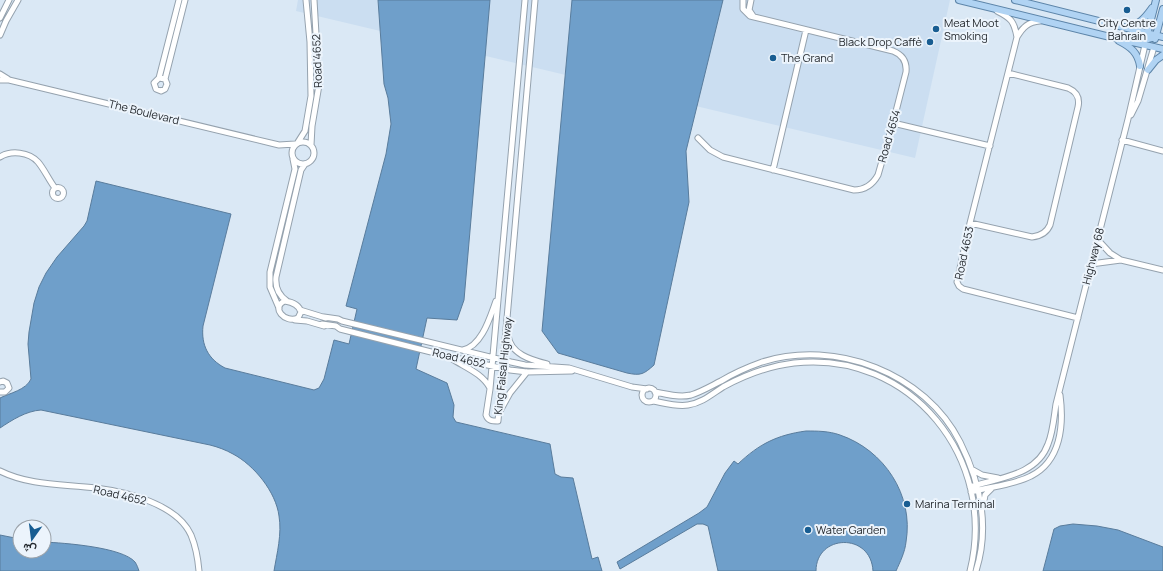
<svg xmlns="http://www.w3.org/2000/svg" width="1163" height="571" font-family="Manrope,Vazirmatn,sans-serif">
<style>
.built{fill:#cbdef1}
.water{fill:#6f9fca;stroke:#597c9c}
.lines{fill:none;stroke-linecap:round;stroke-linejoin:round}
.minor-casing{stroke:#95a2ae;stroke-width:7}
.major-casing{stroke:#5d85a9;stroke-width:8}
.minor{stroke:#fff;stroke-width:5}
.major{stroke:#b0d3f3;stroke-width:6}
.poi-dot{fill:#185d92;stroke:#ecf4fc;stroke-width:1.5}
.labels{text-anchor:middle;stroke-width:4;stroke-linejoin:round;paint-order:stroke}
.poi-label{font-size:11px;fill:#252a2f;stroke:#ecf4fc;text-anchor:start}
.street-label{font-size:11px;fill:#252a2f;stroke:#ecf4fc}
</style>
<rect width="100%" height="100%" fill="#dae8f5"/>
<path class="built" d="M298,0H950L915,158L296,11Z"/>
<path class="water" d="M378,0H490L464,300L457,320L427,318L416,369L447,383L454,405L453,417L456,422L550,444L555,474L561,477L573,478L592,559L598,557L602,571H274C277,553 282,534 279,516C276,492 254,465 233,454C226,450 218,447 210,445L41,410C26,411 12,420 0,428V398C10,393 26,390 31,379L28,344L29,332L34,303L39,287L46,273L57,257L84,226L87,221L96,181L231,214L203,326C201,345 208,359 225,368L314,390L319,388L324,379L334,340L349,344L357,309L346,306L386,154L391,124L388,98L384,84Z
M572,0H723L686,151L689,202L654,365C644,374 641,376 627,373L558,353L542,331Z
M806,431C817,431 829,431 840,435C884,450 914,495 906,542C905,552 900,562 896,571H873C871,532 816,534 816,571H718L708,526L703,524H697L620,569L617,562L699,513L707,507L725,473L734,461L738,464C759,444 777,435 806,431Z
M1073,524L1097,526L1118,530L1163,547V571H1043L1054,529L1060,526Z
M0,535L20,539V551H44V542C64,543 122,547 135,562C137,565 138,568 139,571H0Z"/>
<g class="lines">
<defs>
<path id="minor" d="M525,0L490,389L486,415C488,421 492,421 498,421L502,375L535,0
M751,0L749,10L753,16
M997,11C1011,18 1014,21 1017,37
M0,18L9,0
M1040,21C1028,22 1023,27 1017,37L970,223L957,282L959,286L963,289L1078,318
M0,35L6,21L18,0
M0,74L8,79
M159,78L165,79L167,84L165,89L161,91L156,89L154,83L159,78L179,0
M165,79L185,0
M0,80H9L279,145L295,144
M1131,115L1138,101L1154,47
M893,123L990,146
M698,138L710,150L723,157L854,190C865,190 873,184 878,175L893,123L906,72C907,62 903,55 893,51L750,16L743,9V0
M1122,140L1163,151
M292 153a11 11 0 1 1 22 0a11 11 0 1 1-22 0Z
M298,142L305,131L311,96L310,42L306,0
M311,145L312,126L319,85L314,0
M0,157C11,150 29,152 38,162C44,169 49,180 55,188
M773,170L806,30
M52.5 193a5.5 5.5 0 1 1 11 0a5.5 5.5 0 1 1-11 0Z
M970,223L1032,237C1041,236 1047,232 1050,225L1078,107C1080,98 1077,92 1068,88L1008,73
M1097,239L1110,253L1121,260
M1091,264L1121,260L1163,270
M285,301C292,302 299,305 301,312L298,318C285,324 270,307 285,301Z
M287,301C278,295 275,287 276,277L301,170L305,164
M279,308L270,287V272L295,169L293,159
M300,310L326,318
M324,317L338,319L342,321L511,362L525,365L569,368L632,387L647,389
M295,320L307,321L324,326
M322,324L336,326L340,329L447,356L510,370L527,372L572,371
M508,335C510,354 531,360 547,364
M463,350C482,346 490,317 496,301
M451,358C464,367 482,373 490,388
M0,382L3,381L7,383L9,388L5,392H0
M642 395a7 7 0 1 1 14 0a7 7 0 1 1-14 0Z
M655,392C666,394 679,398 691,395C701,392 711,386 721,381C734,373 748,367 762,362C836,339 925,373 960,442C980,482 990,527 976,571
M653,401C664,403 677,407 688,405C702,403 712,394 723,387C745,375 768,366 794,363C911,350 998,459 970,571
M500,411L510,393L527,372
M973,470L982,475L998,478
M0,471C30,486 64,484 96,488C127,492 177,504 191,535C196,547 198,559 199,571
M970,487C997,478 1037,476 1048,444C1053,432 1054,417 1056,404L1128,119L1145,45
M971,492C989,487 1014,485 1031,476C1061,461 1064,425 1060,395
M983,507L985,495L992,488"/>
<path id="major" d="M959,0L1106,36L1163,49
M1015,0L1163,37
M1126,27C1139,25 1145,18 1152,8
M1147,35L1156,0
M1121,36C1133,37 1147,44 1156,35
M1155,39L1163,9
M1119,41C1131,47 1138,53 1140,66
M1148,70L1156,60L1163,55"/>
</defs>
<use href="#minor" class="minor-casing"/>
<use href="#major" class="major-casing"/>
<use href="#minor" class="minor"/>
<use href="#major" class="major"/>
</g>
<g class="poi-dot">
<circle cx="1127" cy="10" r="4"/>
<circle cx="936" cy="29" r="4"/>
<circle cx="930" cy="42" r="4"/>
<circle cx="773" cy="58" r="4"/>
<circle cx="907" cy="504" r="4"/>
<circle cx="808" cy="530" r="4"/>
</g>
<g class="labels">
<g class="poi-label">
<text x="944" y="27">Meat Moot<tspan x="944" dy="13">Smoking</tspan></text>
<text x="1127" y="27" text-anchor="middle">City Centre<tspan x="1127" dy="13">Bahrain</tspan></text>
<text x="922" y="46" text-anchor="end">Black Drop Caffè</text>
<text x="781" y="62">The Grand</text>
<text x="915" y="508">Marina Terminal</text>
<text x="816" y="534">Water Garden</text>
</g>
<g class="street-label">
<text transform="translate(317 61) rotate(-92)" y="4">Road 4652</text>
<text transform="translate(144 112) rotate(14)" y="4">The Boulevard</text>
<text transform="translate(889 136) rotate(-74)" y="4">Road 4654</text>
<text transform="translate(964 253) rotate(-78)" y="4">Road 4653</text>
<text transform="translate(1093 256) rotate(-76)" y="4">Highway 68</text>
<text transform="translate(459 358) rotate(13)" y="4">Road 4652</text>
<text transform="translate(503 366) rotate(-84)" y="4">King Faisal Highway</text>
<text transform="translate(120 495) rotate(13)" y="4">Road 4652</text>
</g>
</g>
<g transform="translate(32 539) rotate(194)"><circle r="19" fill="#ecf4fc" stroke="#9ca3aa"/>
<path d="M0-3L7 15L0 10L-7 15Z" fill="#185d92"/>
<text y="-6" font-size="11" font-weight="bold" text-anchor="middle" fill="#252a2f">ش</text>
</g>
</svg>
